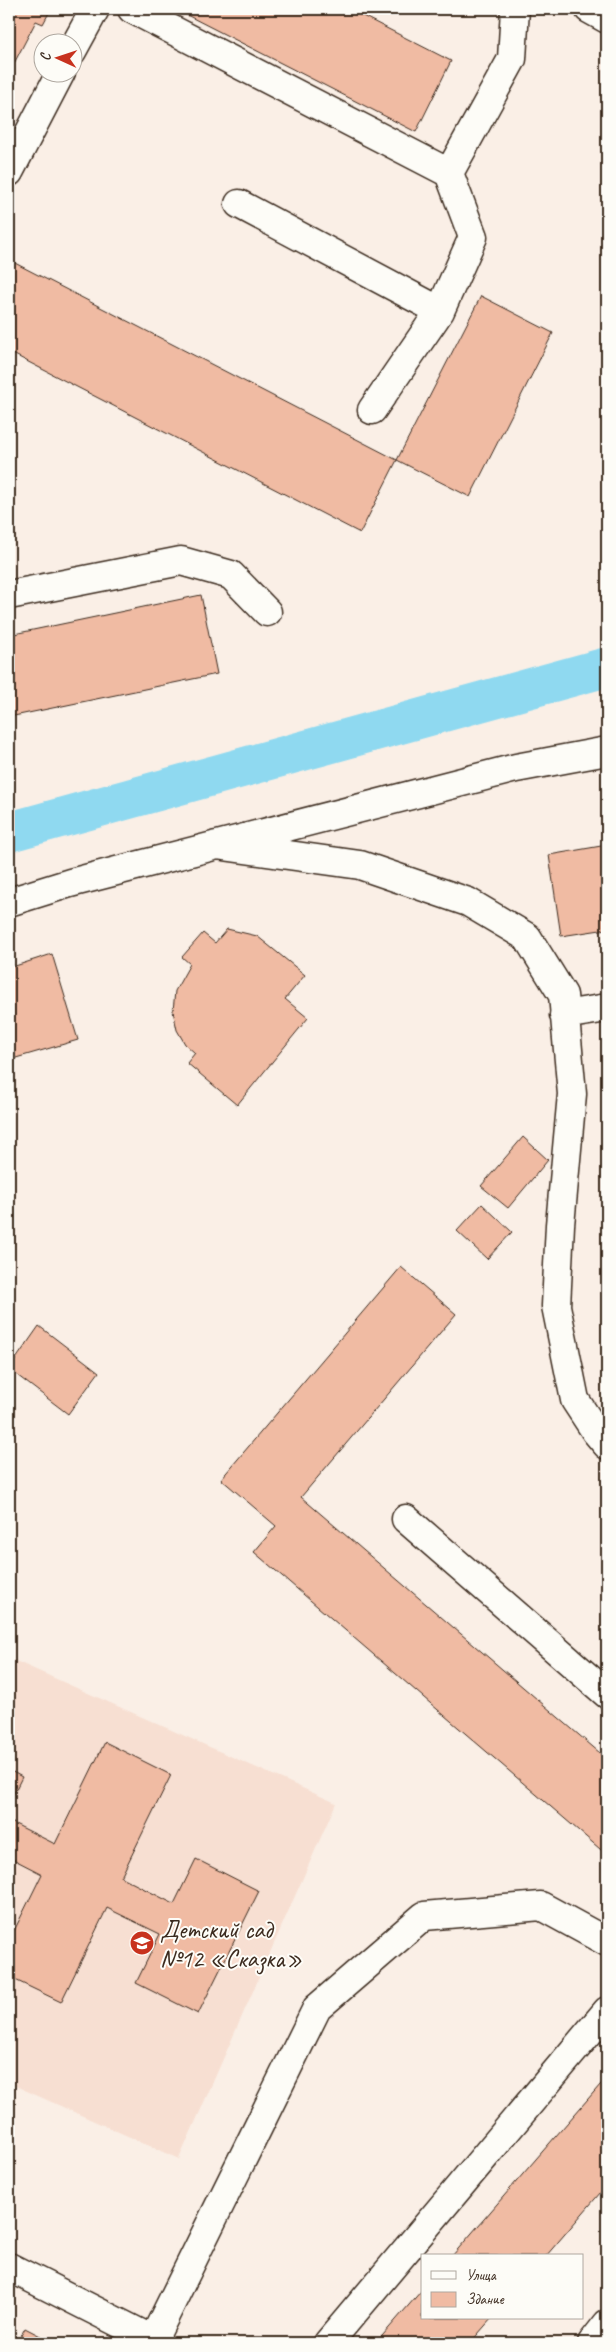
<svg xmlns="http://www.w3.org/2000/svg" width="616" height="2352" font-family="Caveat,sans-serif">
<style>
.built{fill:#f7dfd2}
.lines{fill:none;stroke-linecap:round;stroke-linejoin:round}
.canal{stroke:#8fd9f0;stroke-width:40}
.building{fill:#f0bba3;stroke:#3b2a1e}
.minor-casing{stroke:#3b2a1e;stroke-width:31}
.minor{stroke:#fdfcf7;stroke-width:28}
.labels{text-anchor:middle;stroke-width:4;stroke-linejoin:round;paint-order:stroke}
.poi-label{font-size:25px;fill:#3b2a1e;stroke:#fdfcf7;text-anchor:start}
</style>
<rect width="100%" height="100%" fill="#faefe6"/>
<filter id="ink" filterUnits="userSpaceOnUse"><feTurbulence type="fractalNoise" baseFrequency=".02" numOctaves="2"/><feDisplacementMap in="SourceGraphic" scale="10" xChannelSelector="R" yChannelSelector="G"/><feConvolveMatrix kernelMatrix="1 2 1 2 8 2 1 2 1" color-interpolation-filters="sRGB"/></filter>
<g filter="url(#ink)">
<path class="built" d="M9,1658L336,1803L179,2159L9,2083Z"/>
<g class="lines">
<path class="canal" d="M9,832L607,667"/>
</g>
<path class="building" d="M9,9H51L43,24L36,21L9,73Z
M175,9H349L451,61L416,132Z
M9,260L397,460L360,533L9,352Z
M481,296L553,333L470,497L397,460Z
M201,595L217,674L9,717V635Z
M607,845V929L561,936L549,855Z
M227,929L257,936L305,975L285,999L308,1018L237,1105L187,1063L195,1053L185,1044L177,1030L173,1011L175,991L190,964L182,957L203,933L215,943Z
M52,954L78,1040L9,1060V968Z
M607,1037V1054L603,1038Z
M523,1137L548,1160L508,1208L481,1186Z
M482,1204L512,1232L487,1259L457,1231Z
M401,1267L456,1314L301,1497L607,1759V1855L254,1552L276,1526L221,1479Z
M39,1326L99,1372L68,1414L9,1369Z
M105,1742L171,1775L121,1877L174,1904L196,1859L259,1891L198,2014L136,1983L160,1934L107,1908L61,2002L9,1977V1941L42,1874L9,1857V1821L55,1844Z
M9,1770L22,1777L9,1803Z
M607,2077V2185L546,2256H452Z
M422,2290V2318H492L470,2343H376Z
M25,2328L54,2343H17Z"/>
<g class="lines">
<defs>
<path id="minor" d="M132,9L449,173
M589,9L607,19
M72,51L95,9
M9,172L61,72
M239,204L440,311
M372,410L440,311L473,237L449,173L512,59L515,9
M9,595L181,561L231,575L267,612
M216,845L360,865L468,902L527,937L563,995L572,1094L560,1225L556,1306L575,1400L596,1432L607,1445
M9,902L70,883L516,768L607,751
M564,1015L607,1008
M406,1519L607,1694
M9,2267L159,2343
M153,2340L317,2008L424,1916L541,1906L607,1942
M328,2343L607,2011
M592,2343L607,2324"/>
</defs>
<use href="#minor" class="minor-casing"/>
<use href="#minor" class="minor"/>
</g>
</g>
<defs>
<symbol id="school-disc" viewBox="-11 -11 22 22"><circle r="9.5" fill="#c8321e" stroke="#fdfcf7"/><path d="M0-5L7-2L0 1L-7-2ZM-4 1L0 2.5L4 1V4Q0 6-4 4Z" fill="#fff"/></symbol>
</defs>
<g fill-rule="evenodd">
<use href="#school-disc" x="128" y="1929" width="28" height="28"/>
</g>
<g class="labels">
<g class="poi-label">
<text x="160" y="1938">Детский сад<tspan x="160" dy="29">№12 «Сказка»</tspan></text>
</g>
</g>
<rect width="616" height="2352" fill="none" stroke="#fdfcf7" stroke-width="30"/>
<rect x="15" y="15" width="586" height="2322" fill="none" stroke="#3b2a1e" stroke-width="2" filter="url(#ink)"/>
<rect x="421" y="2254" width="162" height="65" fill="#fdfcf7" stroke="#afa8a0"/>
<rect x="431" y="2271" width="25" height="8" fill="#fdfcf7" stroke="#afa8a0"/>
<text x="466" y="2280" font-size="15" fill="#3b2a1e">Улица</text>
<rect x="431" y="2292" width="25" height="15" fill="#f0bba3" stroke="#afa8a0"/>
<text x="466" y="2304" font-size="15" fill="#3b2a1e">Здание</text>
<g transform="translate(58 58) rotate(273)"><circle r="24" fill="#fdfcf7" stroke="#afa8a0"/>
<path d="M0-4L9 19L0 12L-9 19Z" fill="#c8321e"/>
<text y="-8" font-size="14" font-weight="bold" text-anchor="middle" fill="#3b2a1e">С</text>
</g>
</svg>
